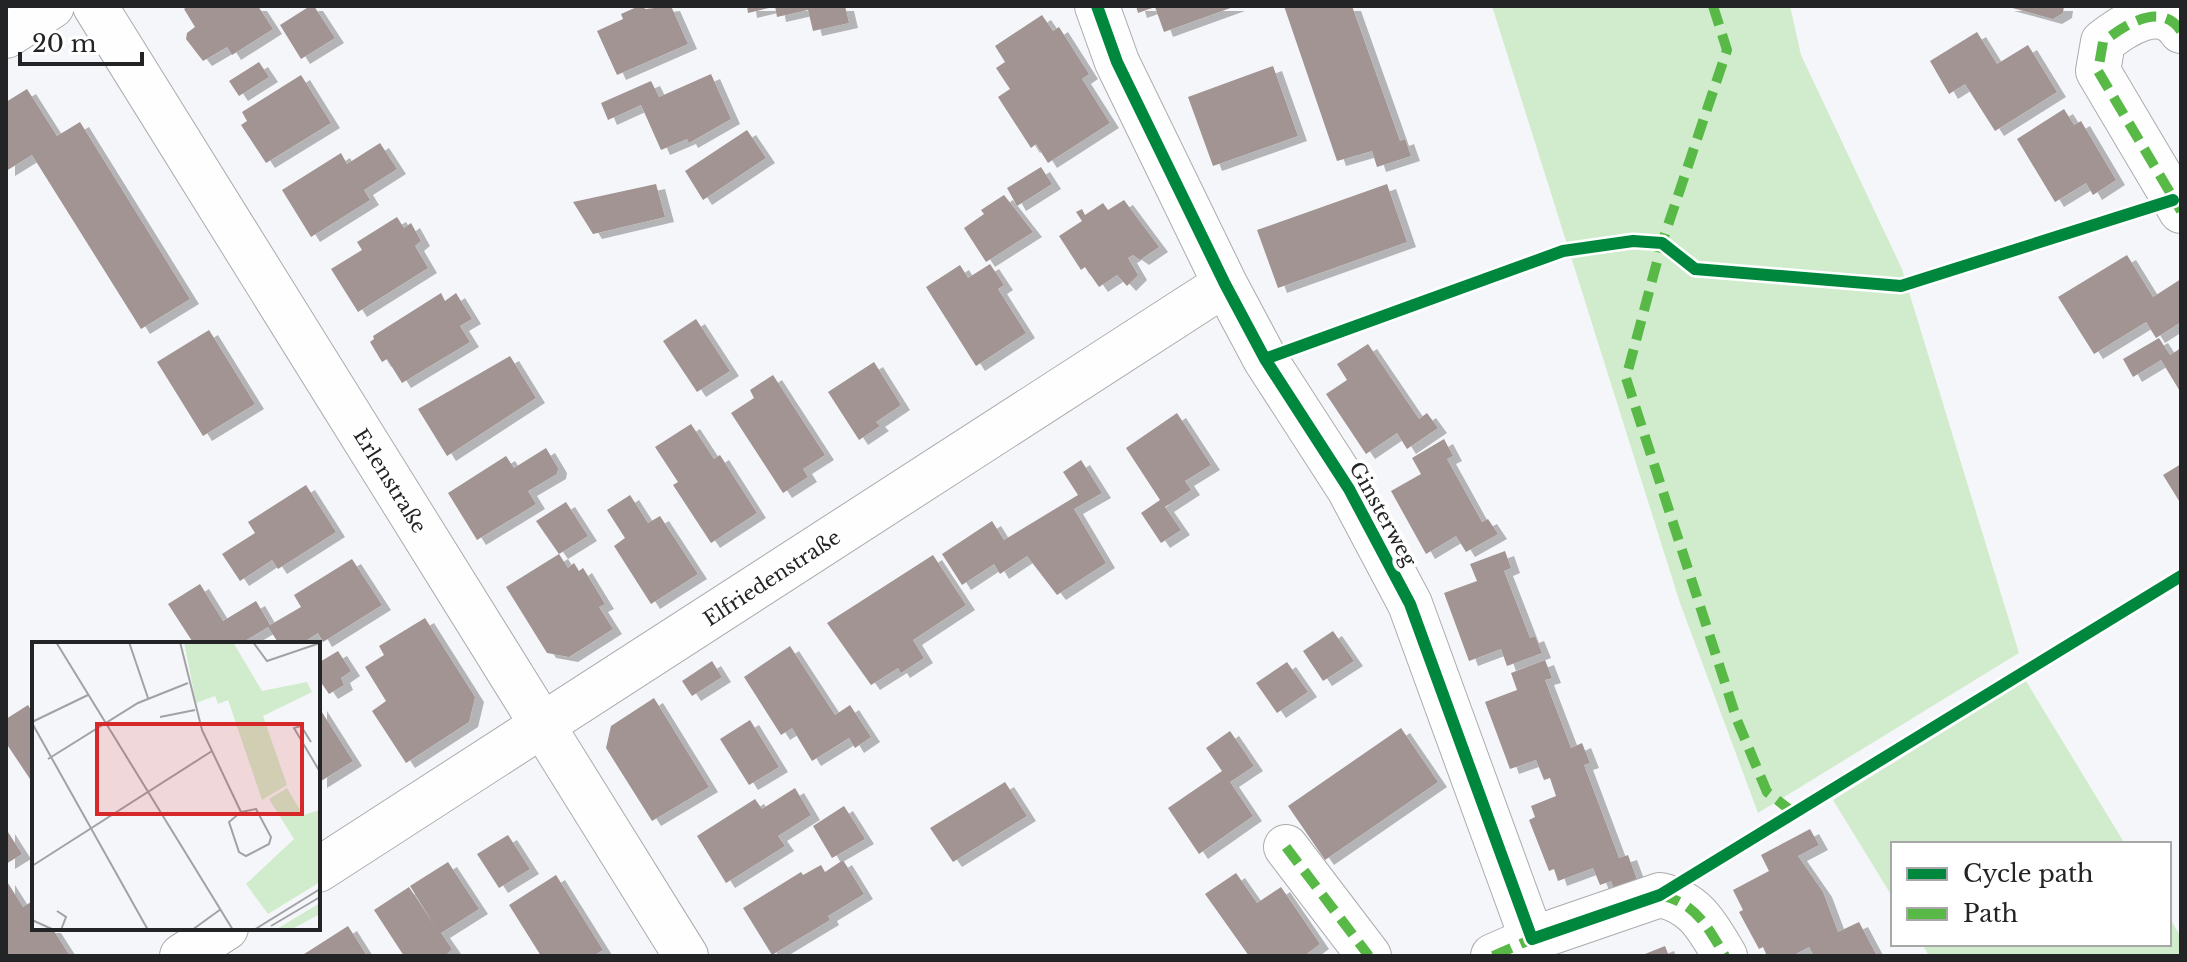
<svg xmlns="http://www.w3.org/2000/svg" width="2187" height="962" font-family="'Libre Baskerville',serif">
<style>
.green{fill:#d1eccc}
.building{fill:#a19492;filter:url(#shadow)}
.lines{fill:none;stroke-linecap:round;stroke-linejoin:round}
.minor-casing{stroke:#abacae;stroke-width:46}
.minor{stroke:#fefefe;stroke-width:44}
.quiet{stroke:#58b947;stroke-width:10;stroke-dasharray:20 10;stroke-linecap:butt}
.cycleway-casing{stroke:#fff;stroke-width:17}
.cycleway{stroke:#00873e;stroke-width:12}
.labels{text-anchor:middle;stroke-width:8;stroke-linejoin:round;paint-order:stroke}
.street-label{font-size:20px;fill:#232426;stroke:#fff}
.inset-road{fill:none;stroke:#a1a2a5;stroke-width:2}
.view{fill:#d62828;fill-opacity:0.15;stroke:#d62828;stroke-width:4}
.inset-edge{fill:none;stroke:#232426;stroke-width:4}
</style>
<defs>
<filter id="shadow"><feDropShadow dx="9" dy="5" stdDeviation="0" flood-color="#0004"/></filter>
</defs>
<rect width="100%" height="100%" fill="#f5f6fa"/>
<path class="green" d="M1492,6H1790L1801,55L1902,269L2019,653L1758,813L1680,603Z
M2026,681L2125,844H1893V898L1833,800Z
M2169,917L2181,937V956H1929L1922,944H2169Z"/>
<path class="building" d="M188,6H258L273,29L232,55L227,47L203,61L186,39L187,33L195,27L184,9Z
M310,6H314L335,38L301,59L280,25Z
M639,6L646,9L671,6L688,44L617,75L597,31L623,19L621,14Z
M747,6H773V7L748,13Z
M775,6H845L849,23L813,31L808,10L777,17Z
M1136,6H1236L1164,32L1155,7L1138,13Z
M1284,6H1352L1400,141L1405,139L1411,156L1377,167L1372,151L1337,161Z
M2005,6H2064L2063,13L2053,19Z
M1042,15L1053,31L1059,27L1089,74L1082,79L1110,123L1048,163L1036,144L1031,148L998,97L1010,89L996,68L1005,62L995,46Z
M1977,32L1997,64L2028,45L2057,92L1995,131L1965,84L1949,94L1930,61Z
M259,62L269,77L239,96L229,81Z
M1273,66L1298,136L1213,166L1188,97Z
M711,74L731,119L689,143L687,139L661,150L641,105L608,120L601,103L651,81L659,97Z
M301,75L331,123L266,163L241,125L247,121L242,112Z
M27,89L57,136L80,122L190,299L141,329L32,155L6,171V102Z
M2064,109L2074,125L2081,121L2116,180L2093,195L2086,183L2055,202L2017,139Z
M747,130L766,158L703,200L685,171Z
M380,143L397,169L364,190L370,200L311,237L282,190L341,153L347,164Z
M1041,167L1052,184L1017,206L1007,188Z
M656,184L665,217L593,234L573,202Z
M1387,184L1407,242L1278,288L1257,230Z
M1004,195L1033,232L986,262L964,228L984,214L981,210Z
M1124,200L1159,247L1140,260L1133,255L1128,258L1138,275L1127,286L1117,275L1099,287L1085,267L1081,270L1059,236L1082,221L1076,212L1082,209L1085,215L1103,203L1108,210Z
M397,217L404,228L411,223L421,241L415,246L428,268L358,312L331,269L362,250L357,242Z
M2127,255L2153,297L2181,279V322L2156,338L2146,322L2094,354L2058,297Z
M990,264L1004,285L998,289L1026,333L976,366L926,287L960,265L968,278Z
M441,293L445,301L456,293L472,319L460,326L470,342L402,383L387,359L382,362L370,342L374,339L373,336Z
M696,319L730,371L697,392L663,341Z
M209,330L255,404L203,436L157,362Z
M2159,338L2170,355L2181,348V393L2161,360L2133,377L2123,359Z
M1368,344L1419,419L1427,413L1438,428L1407,449L1397,433L1366,454L1326,394L1347,380L1337,364Z
M510,356L536,398L447,456L418,409Z
M874,362L901,405L876,422L880,426L859,440L828,392Z
M773,375L825,455L803,469L808,477L783,493L731,413L754,398L750,390Z
M1177,413L1211,465L1185,481L1191,490L1165,507L1181,530L1161,543L1141,513L1160,500L1126,448Z
M691,424L714,459L720,455L757,513L711,543L673,485L678,482L655,447Z
M1444,439L1453,456L1447,459L1482,522L1488,519L1498,534L1466,552L1456,536L1426,554L1391,491L1421,474L1412,458Z
M546,448L558,468L557,474L528,491L536,504L477,540L448,493L506,456L514,468Z
M1081,460L1102,493L1074,509L1106,563L1057,595L1027,556L1000,574L994,564L962,585L942,554L992,521L1004,540L1078,495L1063,472Z
M2181,464V504L2163,475Z
M306,485L336,532L278,569L272,560L240,581L222,554L255,533L248,522Z
M630,495L648,523L660,516L698,574L651,604L614,546L625,538L607,510Z
M566,502L588,536L559,554L536,521Z
M1505,551L1511,568L1504,571L1530,638L1535,636L1542,653L1507,666L1501,649L1469,661L1444,593L1477,581L1470,564Z
M559,554L568,568L574,563L579,571L583,568L605,604L599,607L613,629L569,657L547,653L506,587Z
M933,555L966,605L913,640L924,658L901,673L898,668L871,685L827,623Z
M352,559L382,605L323,642L318,633L301,644H279L268,627L240,644L192,641L168,604L200,584L223,621L256,601L270,625L301,607L294,595Z
M425,618L475,697L469,722L406,763L372,711L386,701L365,667L384,655L379,646Z
M1333,631L1354,661L1323,681L1303,651Z
M790,646L835,715L850,705L871,737L855,748L849,738L812,761L792,728L781,735L744,677Z
M338,651L351,671L341,678L344,685L329,694L318,678V663Z
M1545,660L1552,678L1545,680L1571,748L1582,743L1590,763L1584,765L1619,858L1628,855L1639,885L1616,894L1611,881L1600,885L1593,868L1558,881L1554,869L1549,871L1529,820L1535,817L1531,806L1556,796L1550,778L1544,780L1536,760L1510,769L1485,702L1517,690L1511,673Z
M712,661L722,677L692,696L682,681Z
M1287,662L1308,692L1277,713L1256,683Z
M654,698L709,787L652,821L606,748L611,726Z
M28,705L34,715V785L6,743V719Z
M318,706L353,761L318,783Z
M750,720L779,767L749,785L720,739Z
M1401,728L1438,782L1325,860L1288,806Z
M1230,731L1254,766L1230,782L1253,816L1199,854L1168,808L1222,771L1206,748Z
M1005,782L1027,816L953,862L930,828Z
M795,788L811,815L778,836L785,846L726,883L697,836L755,799L762,809Z
M844,806L865,839L832,858L813,826Z
M6,829L22,854L6,864Z
M1810,829L1819,845L1798,856L1823,892L1838,932L1859,922L1876,954L1872,956H1814L1809,947L1792,956H1767L1763,947L1759,949L1739,912L1743,910L1733,890L1769,871L1761,855Z
M508,835L530,869L499,888L477,854Z
M843,860L864,894L828,916L830,920L772,955L743,908L801,872L803,875L821,865L825,872Z
M448,862L479,909L441,933L452,949L445,956H404L374,910L409,887L435,926L410,886Z
M1236,873L1257,903L1281,887L1320,944L1304,956H1249L1205,894Z
M556,875L603,950L593,956H541L509,905Z
M6,880L23,907L34,900V928H52L70,956H6Z
M348,926L367,956H301L312,949Z
M1665,946L1669,956H1640Z"/>
<g class="lines">
<defs>
<path id="minor" d="M95,6L686,956
M1097,6L1117,62L1225,284L1265,359L1349,489L1410,604L1532,939L1660,895C1696,903 1707,926 1725,956
M2181,31C2161,0 2123,26 2103,42L2098,71L2181,211
M6,36L52,6
M1286,847L1369,956
M318,870L1225,284
M182,956L226,928
M1493,956L1532,939"/>
</defs>
<use href="#minor" class="minor-casing"/>
<use href="#minor" class="minor"/>
<path class="quiet" d="M1713,6L1727,50L1662,243L1626,378L1737,720L1767,792L1794,813
M2181,31C2161,0 2123,26 2103,42L2098,71L2181,211
M1286,847L1369,956
M1660,895C1696,903 1707,926 1725,956
M1493,956L1532,939"/>
<defs>
<path id="cycleway" d="M1097,6L1117,62L1225,284L1265,359L1349,489L1410,604L1532,939L1660,895L2181,576
M1265,359L1563,251L1633,241L1662,243L1695,269L1901,286L2173,200"/>
</defs>
<use href="#cycleway" class="cycleway-casing"/>
<use href="#cycleway" class="cycleway"/>
</g>
<g class="labels">
<g class="street-label">
<text transform="translate(390 481) rotate(58)" y="7">Erlenstraße</text>
<text transform="translate(1383 514) rotate(61)" y="7">Ginsterweg</text>
<text transform="translate(772 578) rotate(-33)" y="7">Elfriedenstraße</text>
</g>
</g>
<g transform="translate(32 642)">
<rect width="288" height="288" fill="#f5f6fa"/>
<path d="M152,0H201L230,49L275,40L280,50L231,74L255,143L230,158L196,58L186,62L183,54L164,61ZM255,146L271,173L288,168V240L236,272L214,242L262,197L237,157ZM288,261V272L258,288H243Z" fill="#d1eccc"/>
<path class="inset-road" d="M24,0L201,288M97,0L116,56M148,0L170,88L209,170L224,167L239,195L237,202L214,214L207,210L197,180L209,170M221,0L235,19L288,1M128,75L163,68M0,80L56,53M0,81L116,288M279,100L269,84L262,86L288,130M16,117L106,61L156,41M0,224L180,109M25,269L34,275L29,288M0,278L22,288M239,284L288,255M160,288L189,267M222,288L288,247"/>
<path class="view" d="M65,82H270V172H65Z"/>
<rect width="288" height="288" class="inset-edge"/>
</g>
<rect width="2187" height="962" fill="none" stroke="#232426" stroke-width="16"/>
<rect x="1891" y="842" width="280" height="104" fill="#ffffff" stroke="#a7a7a8" stroke-width="2"/>
<rect x="1907" y="868" width="40" height="12" fill="#00873e" stroke="#a7a7a8" stroke-width="2"/>
<text x="1963" y="882" font-size="24" fill="#232426">Cycle path</text>
<rect x="1907" y="908" width="40" height="12" fill="#58b947" stroke="#a7a7a8" stroke-width="2"/>
<text x="1963" y="922" font-size="24" fill="#232426">Path</text>
<path d="M20 52v12h122v-12" fill="none" stroke="#232426" stroke-width="4"/>
<text x="32" y="52" font-size="24" fill="#232426" stroke="#ffffff" stroke-width="6" paint-order="stroke">20 m</text>
</svg>
